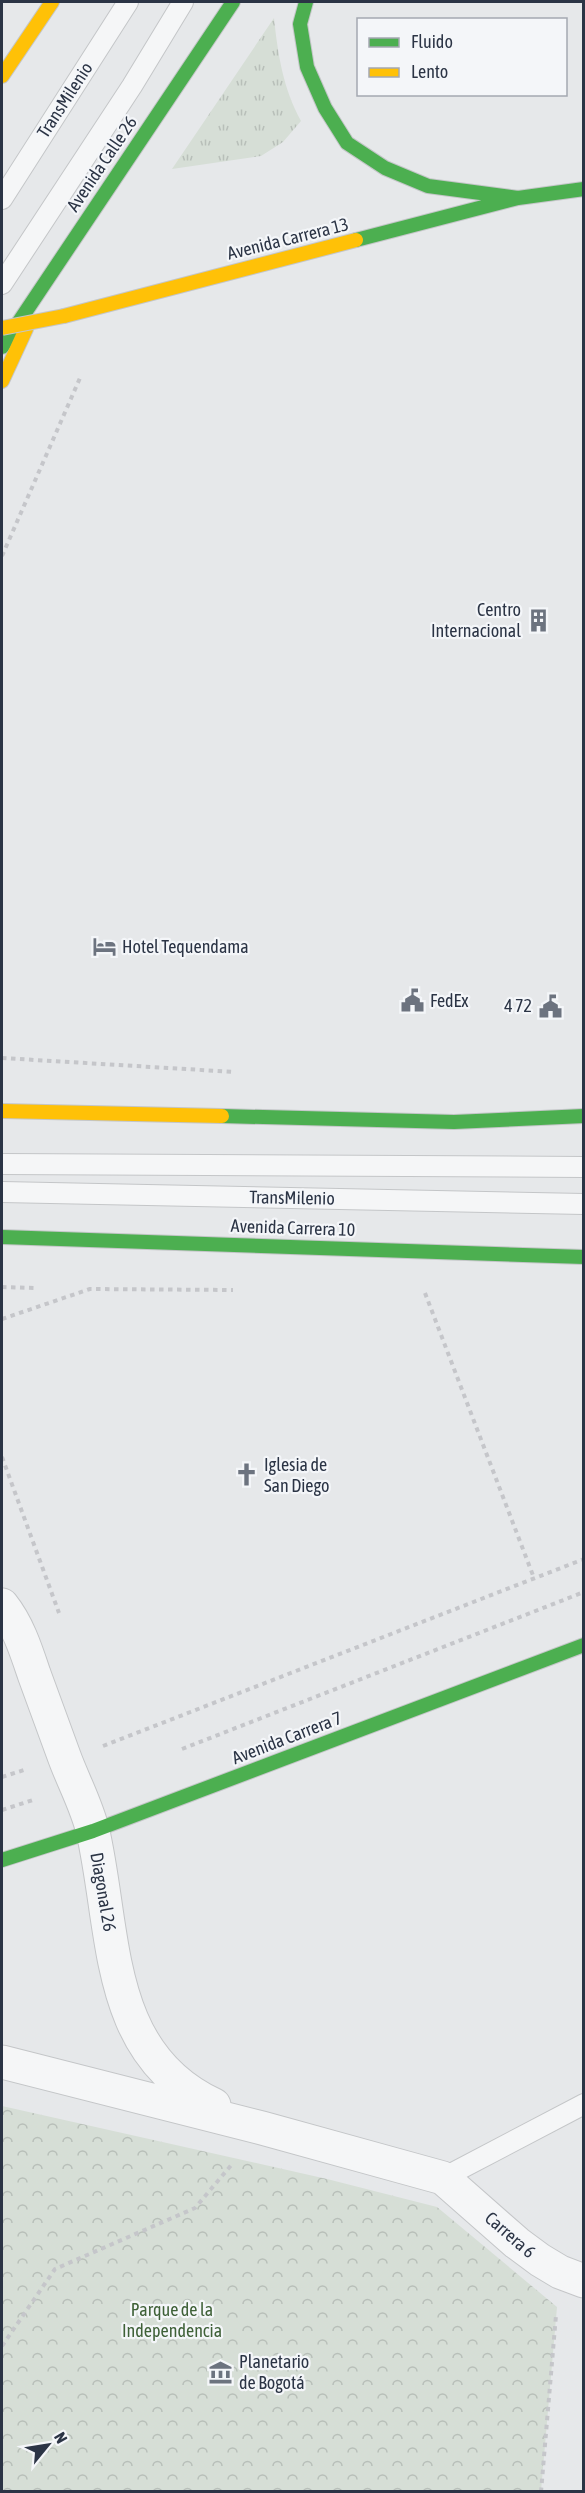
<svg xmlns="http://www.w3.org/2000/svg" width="585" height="2493" font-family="'Asap Condensed',sans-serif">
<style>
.grass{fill:url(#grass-tufts)}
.forest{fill:url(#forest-crowns)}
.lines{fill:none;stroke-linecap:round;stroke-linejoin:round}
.lane-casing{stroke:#c4c6c8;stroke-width:22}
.street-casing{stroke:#c4c6c8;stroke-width:35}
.fast-casing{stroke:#c4c6c8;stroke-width:16}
.slow-casing{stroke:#c4c6c8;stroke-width:16}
.path{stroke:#c5c6ca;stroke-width:4;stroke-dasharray:4.5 4.5;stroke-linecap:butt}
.lane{stroke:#f5f6f7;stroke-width:20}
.street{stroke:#f5f6f7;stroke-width:33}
.fast{stroke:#4caf50;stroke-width:14}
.slow{stroke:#ffc107;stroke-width:14}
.slow-bridge-casing{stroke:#c4c6c8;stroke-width:16;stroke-linecap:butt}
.slow-bridge{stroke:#ffc107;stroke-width:14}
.labels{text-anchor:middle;stroke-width:4.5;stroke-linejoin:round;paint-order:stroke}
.street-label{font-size:18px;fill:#2b3445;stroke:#f4f6f9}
.poi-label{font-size:18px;fill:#2b3445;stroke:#f4f6f9;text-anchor:start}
.park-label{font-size:18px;fill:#3f6138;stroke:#f4f6f9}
</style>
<defs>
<pattern id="grass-tufts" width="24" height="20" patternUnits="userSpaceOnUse" patternTransform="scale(1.5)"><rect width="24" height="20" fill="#d6ded6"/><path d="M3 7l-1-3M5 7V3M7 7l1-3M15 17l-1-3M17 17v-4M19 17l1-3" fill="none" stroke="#b8bfb9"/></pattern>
<pattern id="forest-crowns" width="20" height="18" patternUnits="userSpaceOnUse" patternTransform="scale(1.5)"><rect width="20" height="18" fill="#d6ded6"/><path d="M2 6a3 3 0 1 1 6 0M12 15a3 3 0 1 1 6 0" fill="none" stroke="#b8bfb9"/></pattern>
</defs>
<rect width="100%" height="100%" fill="#e6e8ea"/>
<path class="grass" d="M274,18C278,55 283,88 301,121L283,142L261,156L172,169Z"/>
<path class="forest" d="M2,2106L327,2179L437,2207L557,2307L541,2491H2Z"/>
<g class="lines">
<defs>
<path id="lane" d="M2,199L128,2
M2,284L132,86L183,2
M2,1164L584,1167
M2,1192L584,1204
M443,2178L584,2104"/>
<path id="street" d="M2,1605C18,1625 26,1650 34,1674C44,1701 54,1729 64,1756C73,1781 87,1806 93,1832C116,1934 104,2054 214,2105
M2,2062L262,2128L443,2178L517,2243L540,2260L560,2272L584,2281"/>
<path id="fast" d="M306,2L300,24L307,67L325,108L347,143L385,168L428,186L518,198
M356,240L518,198L584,189
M2,347L233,2
M222,1116L454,1122L584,1116
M2,1237L584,1257
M2,1860L93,1831L584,1645"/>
<path id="slow" d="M2,76L52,2
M64,316L356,240
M2,381L26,329
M2,1111L222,1116"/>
</defs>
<use href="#lane" class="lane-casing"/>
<use href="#street" class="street-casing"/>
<use href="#fast" class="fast-casing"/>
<use href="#slow" class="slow-casing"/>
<path class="path" d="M2,556L80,378
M2,1058L235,1072
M2,1287L37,1288
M425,1293L534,1578
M2,1319L90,1289L233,1290
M2,1457L59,1613
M103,1746L584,1559
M182,1749L584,1592
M2,1777L24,1770
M2,1810L36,1799
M2,2346L55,2269L195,2208L233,2163
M541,2492L556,2315"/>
<use href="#lane" class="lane"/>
<use href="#street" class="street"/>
<use href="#fast" class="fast"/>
<use href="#slow" class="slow"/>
<defs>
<path id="slow-bridge" d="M2,328L64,316"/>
</defs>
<use href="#slow-bridge" class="slow-bridge-casing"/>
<use href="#slow-bridge" class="slow-bridge"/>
</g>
<defs>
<symbol id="building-bare" viewBox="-9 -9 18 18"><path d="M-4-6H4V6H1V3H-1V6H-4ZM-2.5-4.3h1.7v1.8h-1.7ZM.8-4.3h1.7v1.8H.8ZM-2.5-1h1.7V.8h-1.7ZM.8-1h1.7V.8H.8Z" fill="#6c737f" stroke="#f4f6f9" stroke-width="2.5" paint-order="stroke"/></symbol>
<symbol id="hotel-bare" viewBox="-9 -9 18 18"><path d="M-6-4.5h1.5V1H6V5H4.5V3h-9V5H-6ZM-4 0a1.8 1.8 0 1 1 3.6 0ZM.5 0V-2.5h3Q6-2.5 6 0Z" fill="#6c737f" stroke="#f4f6f9" stroke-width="2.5" paint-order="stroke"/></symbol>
<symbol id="civic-bare" viewBox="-9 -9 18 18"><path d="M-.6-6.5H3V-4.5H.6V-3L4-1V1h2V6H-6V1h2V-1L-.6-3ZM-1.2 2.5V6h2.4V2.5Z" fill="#6c737f" stroke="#f4f6f9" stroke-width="2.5" paint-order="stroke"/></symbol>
<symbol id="church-bare" viewBox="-9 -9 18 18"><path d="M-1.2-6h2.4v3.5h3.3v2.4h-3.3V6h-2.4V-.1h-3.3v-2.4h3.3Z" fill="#6c737f" stroke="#f4f6f9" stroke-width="2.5" paint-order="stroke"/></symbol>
<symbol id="museum-bare" viewBox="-9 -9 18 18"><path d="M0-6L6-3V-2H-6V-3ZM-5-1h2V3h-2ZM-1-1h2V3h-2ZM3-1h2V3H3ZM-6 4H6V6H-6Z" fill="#6c737f" stroke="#f4f6f9" stroke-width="2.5" paint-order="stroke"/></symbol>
</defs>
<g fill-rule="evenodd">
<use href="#building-bare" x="522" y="604" width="33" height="33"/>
<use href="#hotel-bare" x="88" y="930" width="33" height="33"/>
<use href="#civic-bare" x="396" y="984" width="33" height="33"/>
<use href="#civic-bare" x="534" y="990" width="33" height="33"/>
<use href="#church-bare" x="230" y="1458" width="33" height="33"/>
<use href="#museum-bare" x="204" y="2356" width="33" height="33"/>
</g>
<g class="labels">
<g class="street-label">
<text transform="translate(65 100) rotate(-57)" y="6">TransMilenio</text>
<text transform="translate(102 164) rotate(-56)" y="6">Avenida Calle 26</text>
<text transform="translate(288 239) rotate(-14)" y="6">Avenida Carrera 13</text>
<text transform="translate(292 1198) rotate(1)" y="6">TransMilenio</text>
<text transform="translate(293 1228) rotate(2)" y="6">Avenida Carrera 10</text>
<text transform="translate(287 1738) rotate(-21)" y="6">Avenida Carrera 7</text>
<text transform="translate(103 1892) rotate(80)" y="6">Diagonal 26</text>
<text transform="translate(510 2235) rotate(41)" y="6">Carrera 6</text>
</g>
<g class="poi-label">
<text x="521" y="616" text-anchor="end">Centro<tspan x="521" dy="21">Internacional</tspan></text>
<text x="122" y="953">Hotel Tequendama</text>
<text x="430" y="1007">FedEx</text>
<text x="532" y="1012" text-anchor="end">4 72</text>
<text x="264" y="1471">Iglesia de<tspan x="264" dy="21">San Diego</tspan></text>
<text x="239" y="2368">Planetario<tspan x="239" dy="21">de Bogotá</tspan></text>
</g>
<g class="park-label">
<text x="172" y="2316">Parque de la<tspan x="172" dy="21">Independencia</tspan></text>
</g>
</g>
<rect width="585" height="2493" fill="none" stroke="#2b3445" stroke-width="6"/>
<rect x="357" y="18" width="210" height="78" fill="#f4f6f9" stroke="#a4a8b1" stroke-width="1.5"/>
<rect x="369" y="38" width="30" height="9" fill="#4caf50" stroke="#a4a8b1" stroke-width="1.5"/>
<text x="411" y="48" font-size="18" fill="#2b3445">Fluido</text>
<rect x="369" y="68" width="30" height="9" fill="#ffc107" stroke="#a4a8b1" stroke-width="1.5"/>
<text x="411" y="78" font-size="18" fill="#2b3445">Lento</text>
<g transform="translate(48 2445) rotate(60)" stroke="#f4f6f9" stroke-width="4.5" paint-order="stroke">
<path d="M0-4.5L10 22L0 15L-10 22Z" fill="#2b3445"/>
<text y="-9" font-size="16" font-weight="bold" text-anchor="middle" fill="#2b3445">N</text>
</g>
</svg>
